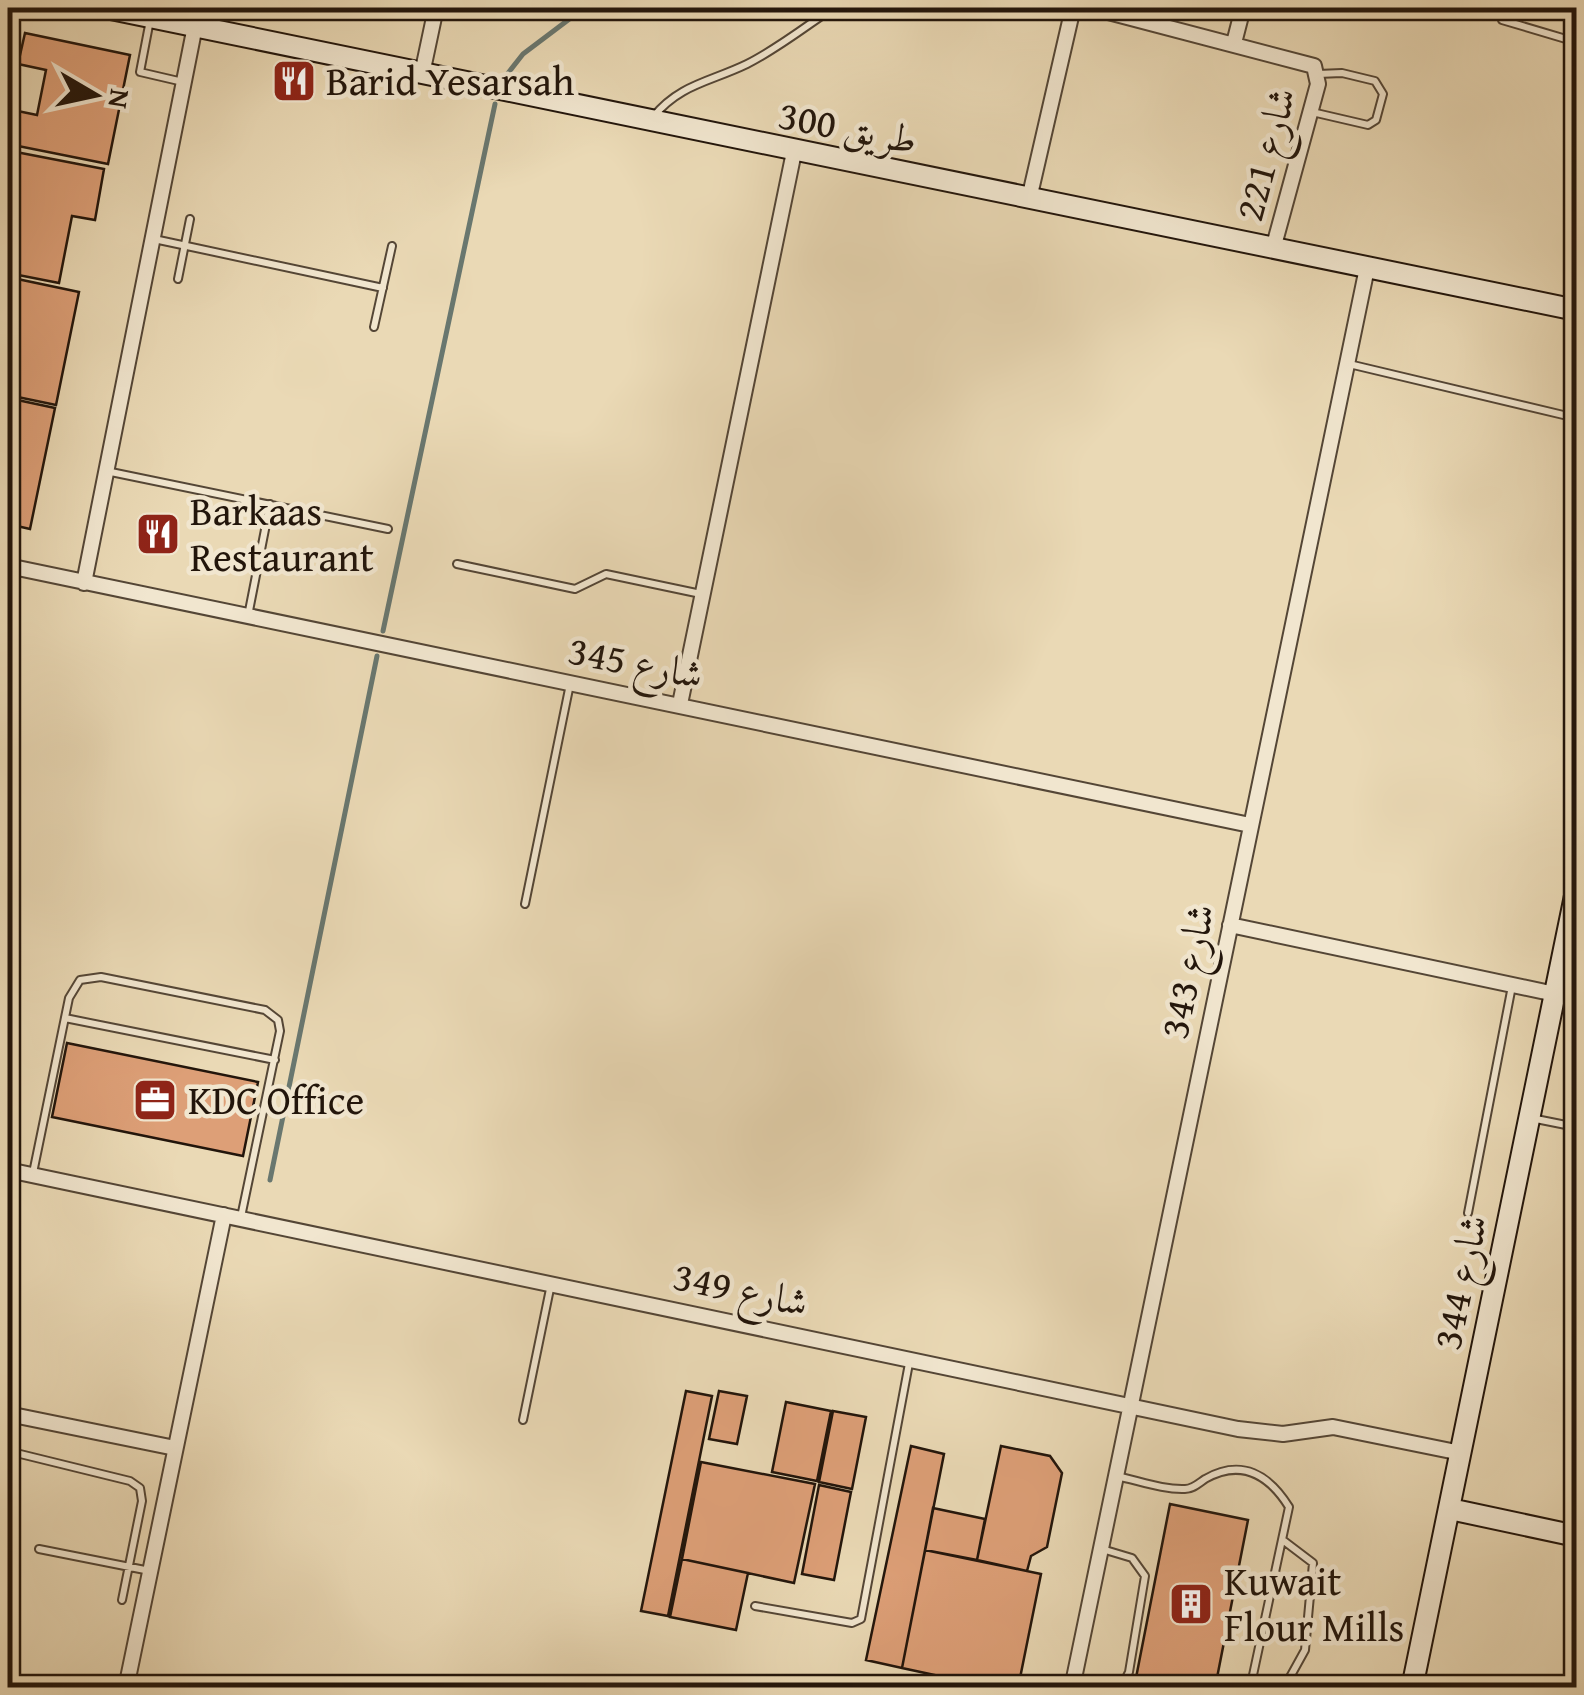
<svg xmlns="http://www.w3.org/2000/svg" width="1584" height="1695" font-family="'Gentium Book Plus',Amiri,serif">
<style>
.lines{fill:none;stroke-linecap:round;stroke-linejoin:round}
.stream{stroke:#69776f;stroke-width:5}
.building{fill:#dd9f77;stroke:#22150b;stroke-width:2.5}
.lane-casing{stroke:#544636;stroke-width:10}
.street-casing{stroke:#544636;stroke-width:18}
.secondary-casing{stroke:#22150b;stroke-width:24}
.lane{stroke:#f1e6cf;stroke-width:6}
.street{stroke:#f1e6cf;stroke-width:14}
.secondary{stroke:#f1e6cf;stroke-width:20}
.labels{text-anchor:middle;stroke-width:9;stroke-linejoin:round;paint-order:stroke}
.poi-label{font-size:40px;fill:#22150b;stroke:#f1e6cf;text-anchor:start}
.street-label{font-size:40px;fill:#22150b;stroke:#f1e6cf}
</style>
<rect width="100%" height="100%" fill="#ead9b5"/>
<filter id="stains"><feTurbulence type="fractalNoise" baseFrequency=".002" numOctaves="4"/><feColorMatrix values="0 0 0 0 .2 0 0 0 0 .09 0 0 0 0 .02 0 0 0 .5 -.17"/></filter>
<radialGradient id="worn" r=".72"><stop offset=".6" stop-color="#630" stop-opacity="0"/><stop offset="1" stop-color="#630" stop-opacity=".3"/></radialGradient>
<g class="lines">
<path class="stream" d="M505,77L523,54L584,8
M383,631L495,104
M270,1180L377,656"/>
</g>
<path class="building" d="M25,33L130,55L108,164L8,144V109L37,115L46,70L18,64Z
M16,152L104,169L95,220L72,216L59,283L8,273V195Z
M8,277L79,292L56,405L8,395Z
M8,398L55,408L30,529L8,524Z
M67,1043L258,1082L243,1156L52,1117Z
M686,1391L712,1396L668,1616L641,1611Z
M719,1391L747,1396L737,1444L709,1439Z
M786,1402L831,1411L817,1481L772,1472Z
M833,1411L866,1417L852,1489L819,1482Z
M911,1446L944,1454L902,1668L866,1660Z
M1001,1446L1050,1456L1062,1473L1047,1547L1031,1556L1027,1571L977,1560Z
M701,1462L815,1484L794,1583L682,1559Z
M819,1485L851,1492L834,1580L802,1574Z
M1170,1504L1248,1520L1215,1688H1134Z
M933,1508L985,1519L977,1560L925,1550Z
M925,1550L1041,1574L1018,1688H995L902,1668Z
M682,1559L748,1573L736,1630L670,1617Z"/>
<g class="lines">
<defs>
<path id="lane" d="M150,20L140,72L183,82
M1502,20L1576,42
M1312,112L1368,125L1376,120L1383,94L1375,81L1342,73L1318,74
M653,117C680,84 710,82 747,64C777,49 805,27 833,8
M154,239L383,288
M178,279L190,219
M374,327L392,246
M1349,364L1576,418
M106,471L388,529
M457,564L575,589L606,574L701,594
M248,616L270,504
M525,904L570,684
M65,1018L275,1060
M1531,1118L1576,1127
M33,1173L69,998L80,980L101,977L265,1010L278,1020L280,1031L241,1217
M1468,1213L1512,986
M523,1420L551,1284
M8,1451L130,1481L140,1488L142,1501L122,1600
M1116,1476C1137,1480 1163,1490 1185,1489C1193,1489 1199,1483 1205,1479C1242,1458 1269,1475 1289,1507L1253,1675L1260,1688
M1284,1541L1313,1563L1305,1650L1284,1688
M39,1549L150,1571
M1102,1549L1132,1558L1145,1576L1129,1672L1121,1688
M755,1606L852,1623L861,1619L910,1358"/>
<path id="street" d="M1093,8L1314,66L1318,84L1273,249
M1234,43L1243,8
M422,74L436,8
M1029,199L1073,8
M8,566L1250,825
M84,583L195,26
M680,704L794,152
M1230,925L1555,994
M8,1170L1238,1429L1283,1434L1333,1427L1461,1453
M8,1414L175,1448
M126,1688L224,1215
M1072,1688L1367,268"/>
<path id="secondary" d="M106,8L1576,310
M1450,1509L1576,1536
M1412,1688L1576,891"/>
</defs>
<use href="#lane" class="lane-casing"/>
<use href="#street" class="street-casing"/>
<use href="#secondary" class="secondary-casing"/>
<use href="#lane" class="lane"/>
<use href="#street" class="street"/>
<use href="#secondary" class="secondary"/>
</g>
<defs>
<symbol id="restaurant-square" viewBox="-11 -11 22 22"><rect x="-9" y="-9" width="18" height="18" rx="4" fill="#8f2418" stroke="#f1e6cf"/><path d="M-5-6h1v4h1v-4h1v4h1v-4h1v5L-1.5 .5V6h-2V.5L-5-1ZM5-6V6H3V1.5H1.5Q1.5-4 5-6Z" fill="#fff"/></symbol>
<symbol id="office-square" viewBox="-11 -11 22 22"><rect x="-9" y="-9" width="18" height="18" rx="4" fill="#8f2418" stroke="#f1e6cf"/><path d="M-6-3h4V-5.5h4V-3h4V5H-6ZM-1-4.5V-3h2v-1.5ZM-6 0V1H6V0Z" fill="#fff"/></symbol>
<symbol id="building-square" viewBox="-11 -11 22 22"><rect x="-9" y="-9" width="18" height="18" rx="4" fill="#8f2418" stroke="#f1e6cf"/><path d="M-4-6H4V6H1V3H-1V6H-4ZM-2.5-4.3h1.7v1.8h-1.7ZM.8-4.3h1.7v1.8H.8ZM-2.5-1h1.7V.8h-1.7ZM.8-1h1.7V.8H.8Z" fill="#fff"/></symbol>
</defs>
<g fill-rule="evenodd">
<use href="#restaurant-square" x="269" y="56" width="50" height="50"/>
<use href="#restaurant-square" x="133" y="509" width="50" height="50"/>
<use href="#office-square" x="130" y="1075" width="50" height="50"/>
<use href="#building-square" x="1166" y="1579" width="50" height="50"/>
</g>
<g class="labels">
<g class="poi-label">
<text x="326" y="95">Barid Yesarsah</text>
<text x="190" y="525">Barkaas<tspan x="190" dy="46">Restaurant</tspan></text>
<text x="188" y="1114">KDC Office</text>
<text x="1224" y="1595">Kuwait<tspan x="1224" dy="46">Flour Mills</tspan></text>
</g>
<g class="street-label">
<text transform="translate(848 127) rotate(11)" y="14">طريق 300</text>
<text transform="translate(1265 154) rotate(-75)" y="14">شارع 221</text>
<text transform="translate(636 662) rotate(11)" y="14">شارع 345</text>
<text transform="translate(1187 971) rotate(-78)" y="14">شارع 343</text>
<text transform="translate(1460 1282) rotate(-78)" y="14">شارع 344</text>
<text transform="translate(741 1289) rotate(12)" y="14">شارع 349</text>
</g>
</g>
<rect width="1584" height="1695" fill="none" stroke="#ead9b5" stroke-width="40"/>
<rect x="10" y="10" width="1564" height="1675" fill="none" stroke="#22150b" stroke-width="5"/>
<rect x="20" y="20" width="1544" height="1655" fill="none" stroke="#22150b" stroke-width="2.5"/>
<g transform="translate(95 95) rotate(99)" stroke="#f1e6cf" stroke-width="8" paint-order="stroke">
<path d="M0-8L18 38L0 25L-18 38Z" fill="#22150b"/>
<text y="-15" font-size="28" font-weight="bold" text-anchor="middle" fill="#22150b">N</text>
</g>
<rect width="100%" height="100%" filter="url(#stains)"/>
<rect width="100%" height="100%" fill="url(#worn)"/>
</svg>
